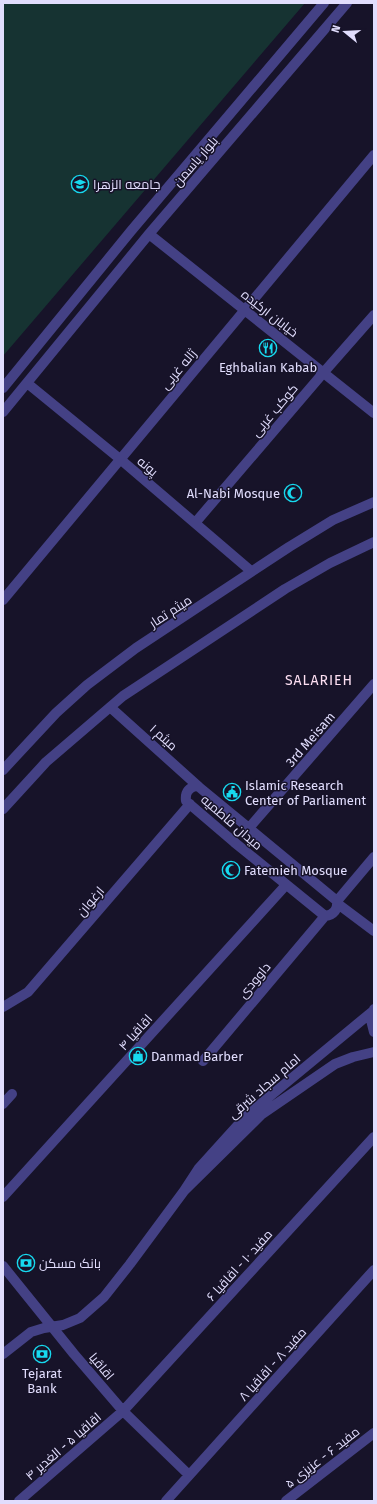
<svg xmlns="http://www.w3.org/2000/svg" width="377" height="1504" font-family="'Fira Sans',Cairo,sans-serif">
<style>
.green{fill:#163332}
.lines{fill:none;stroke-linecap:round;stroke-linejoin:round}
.minor{stroke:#444185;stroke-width:10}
.labels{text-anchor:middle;stroke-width:3;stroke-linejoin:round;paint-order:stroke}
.street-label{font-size:13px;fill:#e1ddfd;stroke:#171329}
.poi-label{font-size:13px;fill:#e1ddfd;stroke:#171329;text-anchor:start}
.neighbourhood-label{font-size:14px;letter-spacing:1px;fill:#fddff2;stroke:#171329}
</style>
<rect width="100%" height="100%" fill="#171329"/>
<path class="green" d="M3,3H305L3,356Z"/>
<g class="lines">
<path class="minor" d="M149,234L374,413
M27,383L120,459L251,571
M3,388L131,231L324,3
M3,412L149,234L347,3
M195,523L324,372L374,315
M3,600L374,155
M110,707L199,787
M3,770L56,713L87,685L136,648L289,547L333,520L374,502
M196,786L199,787L337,901C338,909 334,915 325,916L234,842L186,801C185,793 188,788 196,786Z
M3,809L46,762L123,696L285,589L330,563L374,542
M249,828L374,684
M337,901L374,857
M338,904L374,931
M3,1007L28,992L190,804
M374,1009L371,1020L374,1032
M373,1011L246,1116L199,1168L184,1191L262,1114L335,1064L353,1057L374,1052
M203,1061L325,916
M3,1104L12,1094
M3,1197L286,885
M3,1266L74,1354L123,1411L189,1475
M3,1354L31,1332L44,1328L63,1325L80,1318L104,1297L130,1264L184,1191
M19,1501L123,1411L374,1137
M166,1501L374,1270
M286,1501L374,1433"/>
</g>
<defs>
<symbol id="university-ring" viewBox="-11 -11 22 22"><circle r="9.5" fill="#171329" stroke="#17d9ef" stroke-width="1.5"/><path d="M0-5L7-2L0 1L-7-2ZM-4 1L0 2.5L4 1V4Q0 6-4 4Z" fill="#17d9ef"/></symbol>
<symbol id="restaurant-ring" viewBox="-11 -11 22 22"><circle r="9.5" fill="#171329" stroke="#17d9ef" stroke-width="1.5"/><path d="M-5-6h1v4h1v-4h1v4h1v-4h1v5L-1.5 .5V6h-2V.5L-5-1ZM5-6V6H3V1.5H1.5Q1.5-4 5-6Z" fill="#17d9ef"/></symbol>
<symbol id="mosque-ring" viewBox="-11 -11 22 22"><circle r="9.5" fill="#171329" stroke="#17d9ef" stroke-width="1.5"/><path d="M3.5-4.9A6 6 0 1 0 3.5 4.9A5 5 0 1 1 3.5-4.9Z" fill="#17d9ef"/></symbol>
<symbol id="civic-ring" viewBox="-11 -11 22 22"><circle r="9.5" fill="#171329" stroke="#17d9ef" stroke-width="1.5"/><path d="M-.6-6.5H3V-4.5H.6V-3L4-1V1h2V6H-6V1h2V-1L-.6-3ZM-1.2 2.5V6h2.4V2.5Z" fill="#17d9ef"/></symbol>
<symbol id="shop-ring" viewBox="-11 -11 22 22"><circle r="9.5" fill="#171329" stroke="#17d9ef" stroke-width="1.5"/><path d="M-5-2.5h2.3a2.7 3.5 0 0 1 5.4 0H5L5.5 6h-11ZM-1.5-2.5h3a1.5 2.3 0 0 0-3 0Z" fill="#17d9ef"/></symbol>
<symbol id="bank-ring" viewBox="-11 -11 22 22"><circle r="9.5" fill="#171329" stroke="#17d9ef" stroke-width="1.5"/><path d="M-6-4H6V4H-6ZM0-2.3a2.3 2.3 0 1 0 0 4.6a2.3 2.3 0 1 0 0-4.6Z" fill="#17d9ef"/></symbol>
</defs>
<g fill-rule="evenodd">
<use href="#university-ring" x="70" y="174" width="20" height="20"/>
<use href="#restaurant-ring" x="258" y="338" width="20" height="20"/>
<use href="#mosque-ring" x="283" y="483" width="20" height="20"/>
<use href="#civic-ring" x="222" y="782" width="20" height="20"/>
<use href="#mosque-ring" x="221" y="860" width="20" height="20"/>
<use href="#shop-ring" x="128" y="1046" width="20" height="20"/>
<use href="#bank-ring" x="16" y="1253" width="20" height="20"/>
<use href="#bank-ring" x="32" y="1344" width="20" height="20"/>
</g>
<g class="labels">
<g class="street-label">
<text transform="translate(195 161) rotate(-49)" y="5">بلوار یاسمن</text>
<text transform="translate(270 313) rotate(38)" y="5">خیابان ارکیده</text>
<text transform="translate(178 369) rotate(-50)" y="5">ژاله غربی</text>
<text transform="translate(274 410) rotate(-50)" y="5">کوکب غربی</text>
<text transform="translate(148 466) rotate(40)" y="5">پونه</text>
<text transform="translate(170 611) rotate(-33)" y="5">میثم تمار</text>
<text transform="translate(164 737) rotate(42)" y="5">میثم ۱</text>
<text transform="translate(310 739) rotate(-49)" y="5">3rd Meisam</text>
<text transform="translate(232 822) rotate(41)" y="5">میدان فاطمیه</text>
<text transform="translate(90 901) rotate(-49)" y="5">ارغوان</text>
<text transform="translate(254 980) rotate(-50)" y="5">داوودی</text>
<text transform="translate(135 1032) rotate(-48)" y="5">اقاقیا ۴</text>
<text transform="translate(264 1086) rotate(-41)" y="5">امام سجاد شرقی</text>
<text transform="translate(239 1265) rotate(-48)" y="5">مفید ۱۰ - اقاقیا ۶</text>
<text transform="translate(272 1364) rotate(-48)" y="5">مفید ۸ - اقاقیا ۸</text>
<text transform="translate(102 1366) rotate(50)" y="5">اقاقیا</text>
<text transform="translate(63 1446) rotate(-41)" y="5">اقاقیا ۵ - الغدیر ۴</text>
<text transform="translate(322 1457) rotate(-38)" y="5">مفید ۶ - عزیزی ۵</text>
</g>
<g class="poi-label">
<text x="93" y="189">جامعه الزهرا</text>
<text x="268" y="372" text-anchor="middle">Eghbalian Kabab</text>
<text x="280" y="498" text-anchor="end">Al-Nabi Mosque</text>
<text x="245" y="790">Islamic Research<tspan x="245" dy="15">Center of Parliament</tspan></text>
<text x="244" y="875">Fatemieh Mosque</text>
<text x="151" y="1061">Danmad Barber</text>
<text x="39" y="1268">بانک مسکن</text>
<text x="42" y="1378" text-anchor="middle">Tejarat<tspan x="42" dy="15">Bank</tspan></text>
</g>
<g class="neighbourhood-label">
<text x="319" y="685">SALARIEH</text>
</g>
</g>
<rect width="377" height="1504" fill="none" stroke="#e1ddfd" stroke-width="8"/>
<g transform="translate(345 32) rotate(288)" stroke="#171329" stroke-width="3" paint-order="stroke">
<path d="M0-3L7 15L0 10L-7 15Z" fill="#e1ddfd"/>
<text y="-6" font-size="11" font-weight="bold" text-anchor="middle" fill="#e1ddfd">N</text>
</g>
</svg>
